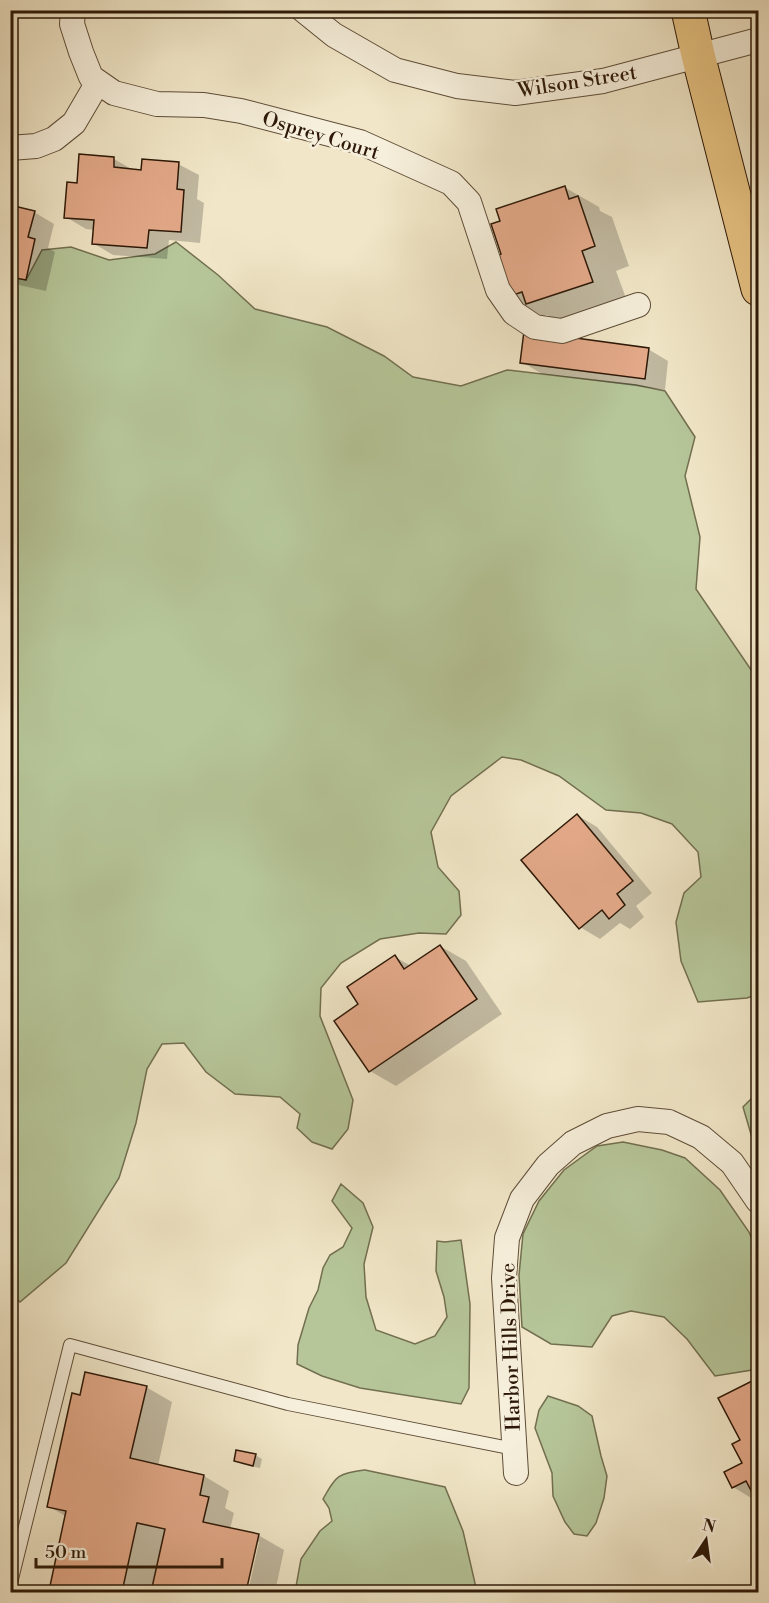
<svg xmlns="http://www.w3.org/2000/svg" width="769" height="1603" font-family="'Libre Bodoni',serif">
<style>
.green{fill:#b6c699;stroke:#726f50;stroke-width:1.5}
.shadow{fill:#0003}
.building{fill:#e3a989;stroke:#2d1807;stroke-width:1.5}
.lines{fill:none;stroke-linecap:round;stroke-linejoin:round}
.service-casing{stroke:#5e4c37;stroke-width:14}
.minor-casing{stroke:#5e4c37;stroke-width:26}
.primary-casing{stroke:#2d1807;stroke-width:35}
.service{stroke:#f6efdb;stroke-width:12}
.minor{stroke:#f6efdb;stroke-width:24}
.primary{stroke:#e8c484;stroke-width:33}
.labels{text-anchor:middle;stroke-width:5;stroke-linejoin:round;paint-order:stroke}
.street-label{font-size:20px;fill:#2d1807;stroke:#f6efdb}
</style>
<rect width="100%" height="100%" fill="#f1e7c8"/>
<filter id="stains"><feTurbulence type="fractalNoise" baseFrequency=".00333" numOctaves="4"/><feColorMatrix values="0 0 0 0 .2 0 0 0 0 .09 0 0 0 0 .02 0 0 0 .5 -.17"/></filter>
<radialGradient id="worn" r=".72"><stop offset=".6" stop-color="#630" stop-opacity="0"/><stop offset="1" stop-color="#630" stop-opacity=".3"/></radialGradient>
<path class="green" d="M176,242L218,275L255,309L327,327L384,356L413,377L461,386L507,370L636,385L665,391L695,437L685,476L700,537L696,589L758,680V994L747,998L698,1002L681,961L676,922L684,893L701,877L698,852L672,824L641,813L606,810L559,776L521,760L502,757L451,796L431,832L438,867L459,891L461,915L446,934L419,933L380,939L341,963L321,988L320,1016L353,1100L348,1129L332,1149L312,1142L297,1128L300,1114L280,1097L235,1094L206,1072L184,1043L162,1044L147,1069L136,1123L119,1178L66,1263L20,1302L11,1294L10,277L26,280L42,250L71,247L109,260L155,254Z
M758,1092V1151L753,1141L743,1107Z
M623,1142L662,1150L685,1158L720,1190L749,1232L758,1253V1369L715,1376L687,1339L664,1317L631,1311L612,1316L592,1347L551,1344L522,1327L519,1275L523,1234L539,1201L564,1170L597,1146Z
M341,1184L363,1203L373,1227L364,1264L366,1297L376,1330L415,1344L435,1336L447,1317L444,1297L436,1271L437,1241L445,1242L461,1240L470,1304L469,1388L461,1404L360,1388L322,1376L297,1364L298,1345L309,1308L318,1290L323,1268L330,1255L343,1247L352,1228L332,1201Z
M548,1396L578,1406L592,1416L601,1456L607,1476L604,1498L596,1523L587,1536L574,1534L565,1522L553,1496L552,1473L535,1428L539,1410Z
M365,1470L445,1487L463,1531L477,1592H295L301,1559L320,1531L332,1521L329,1508L323,1499C337,1474 338,1474 365,1470Z"/>
<path class="shadow" d="M114,159L135,171L143,172L178,164L199,175L197,199L204,203L200,243L169,240L167,259L113,255L93,243L94,230L86,229L66,217L78,184Z
M564,187L599,207L600,211L612,217L629,266L616,271L627,301L562,323L547,315L543,316L508,296L503,254Z
M10,207L34,212L54,224L48,248L55,252L46,291L14,284L10,300Z
M648,349L668,361L665,390L542,374L522,362Z
M577,815L597,827L652,893L636,906L644,917L630,929L620,923L600,939L580,927Z
M440,946L466,961L502,1014L396,1086L370,1071L336,1021L360,1005L395,957L411,966Z
M758,1379V1502L733,1487L744,1464L742,1441L720,1398Z
M146,1387L172,1402L158,1466L204,1476L229,1491L225,1508L234,1513L230,1529L258,1535L284,1550L275,1592H248L259,1542H256L245,1592H64L52,1585L67,1517L48,1506L81,1397Z
M255,1455L262,1459L260,1468L242,1464L236,1460Z"/>
<path class="building" d="M79,154L114,157V167L141,170L142,159L179,162L177,189L184,190L181,232L149,230L147,248L92,244L94,220L64,218L67,182L77,183Z
M565,186L569,199L578,196L595,246L582,251L593,282L526,304L522,292L507,297L493,257L501,254L491,224L500,221L496,209Z
M10,205L35,211L28,237L35,239L26,280L10,277Z
M524,331L649,348L645,379L520,363Z
M577,814L633,881L617,894L625,905L609,919L602,910L579,929L521,860Z
M440,945L477,999L369,1072L334,1021L358,1004L347,987L395,955L404,969Z
M85,1372L147,1386L130,1458L204,1475L200,1495L209,1497L203,1522L259,1534L246,1592H151L165,1529L137,1523L122,1592H80L50,1586L66,1511L47,1507L72,1393L80,1395Z
M758,1378V1496L755,1498L746,1481L732,1488L724,1472L742,1463L732,1444L740,1440L718,1398Z
M236,1450L256,1454L253,1466L234,1461Z"/>
<g class="lines">
<defs>
<path id="service" d="M10,1587L70,1345L288,1404L514,1449"/>
<path id="minor" d="M73,10L72,24L81,52L91,77L114,93L157,104L204,105L241,111L360,142L451,183L469,202L498,290L514,313L535,327L562,331L638,305
M303,10L334,35L395,70L457,86L515,93L603,81L758,40
M10,148L36,146L54,139L74,123L98,82
M516,1473L504,1278L507,1238L522,1199L548,1165L573,1143L607,1126L638,1119L669,1122L701,1137L732,1163L758,1201"/>
<path id="primary" d="M688,10L698,55L758,289"/>
</defs>
<use href="#service" class="service-casing"/>
<use href="#minor" class="minor-casing"/>
<use href="#primary" class="primary-casing"/>
<use href="#service" class="service"/>
<use href="#minor" class="minor"/>
<use href="#primary" class="primary"/>
</g>
<g class="labels">
<g class="street-label">
<text transform="translate(577 81) rotate(-9)" y="7">Wilson Street</text>
<text transform="translate(321 135) rotate(17)" y="7">Osprey Court</text>
<text transform="translate(510 1347) rotate(-92)" y="7">Harbor Hills Drive</text>
</g>
</g>
<rect width="769" height="1603" fill="none" stroke="#f1e7c8" stroke-width="36"/>
<rect x="12" y="12" width="745" height="1579" fill="none" stroke="#2d1807" stroke-width="3"/>
<rect x="18" y="18" width="733" height="1567" fill="none" stroke="#2d1807" stroke-width="1.5"/>
<g transform="translate(706 1540) rotate(13)" stroke="#f6efdb" stroke-width="4.5" paint-order="stroke">
<path d="M0-4.5L10 22L0 15L-10 22Z" fill="#2d1807"/>
<text y="-9" font-size="16" font-weight="bold" text-anchor="middle" fill="#2d1807">N</text>
</g>
<path d="M36 1558v9h186v-9" fill="none" stroke="#2d1807" stroke-width="3"/>
<text x="45" y="1558" font-size="18" fill="#2d1807" stroke="#f6efdb" stroke-width="4.5" paint-order="stroke">50 m</text>
<rect width="100%" height="100%" filter="url(#stains)"/>
<rect width="100%" height="100%" fill="url(#worn)"/>
</svg>
